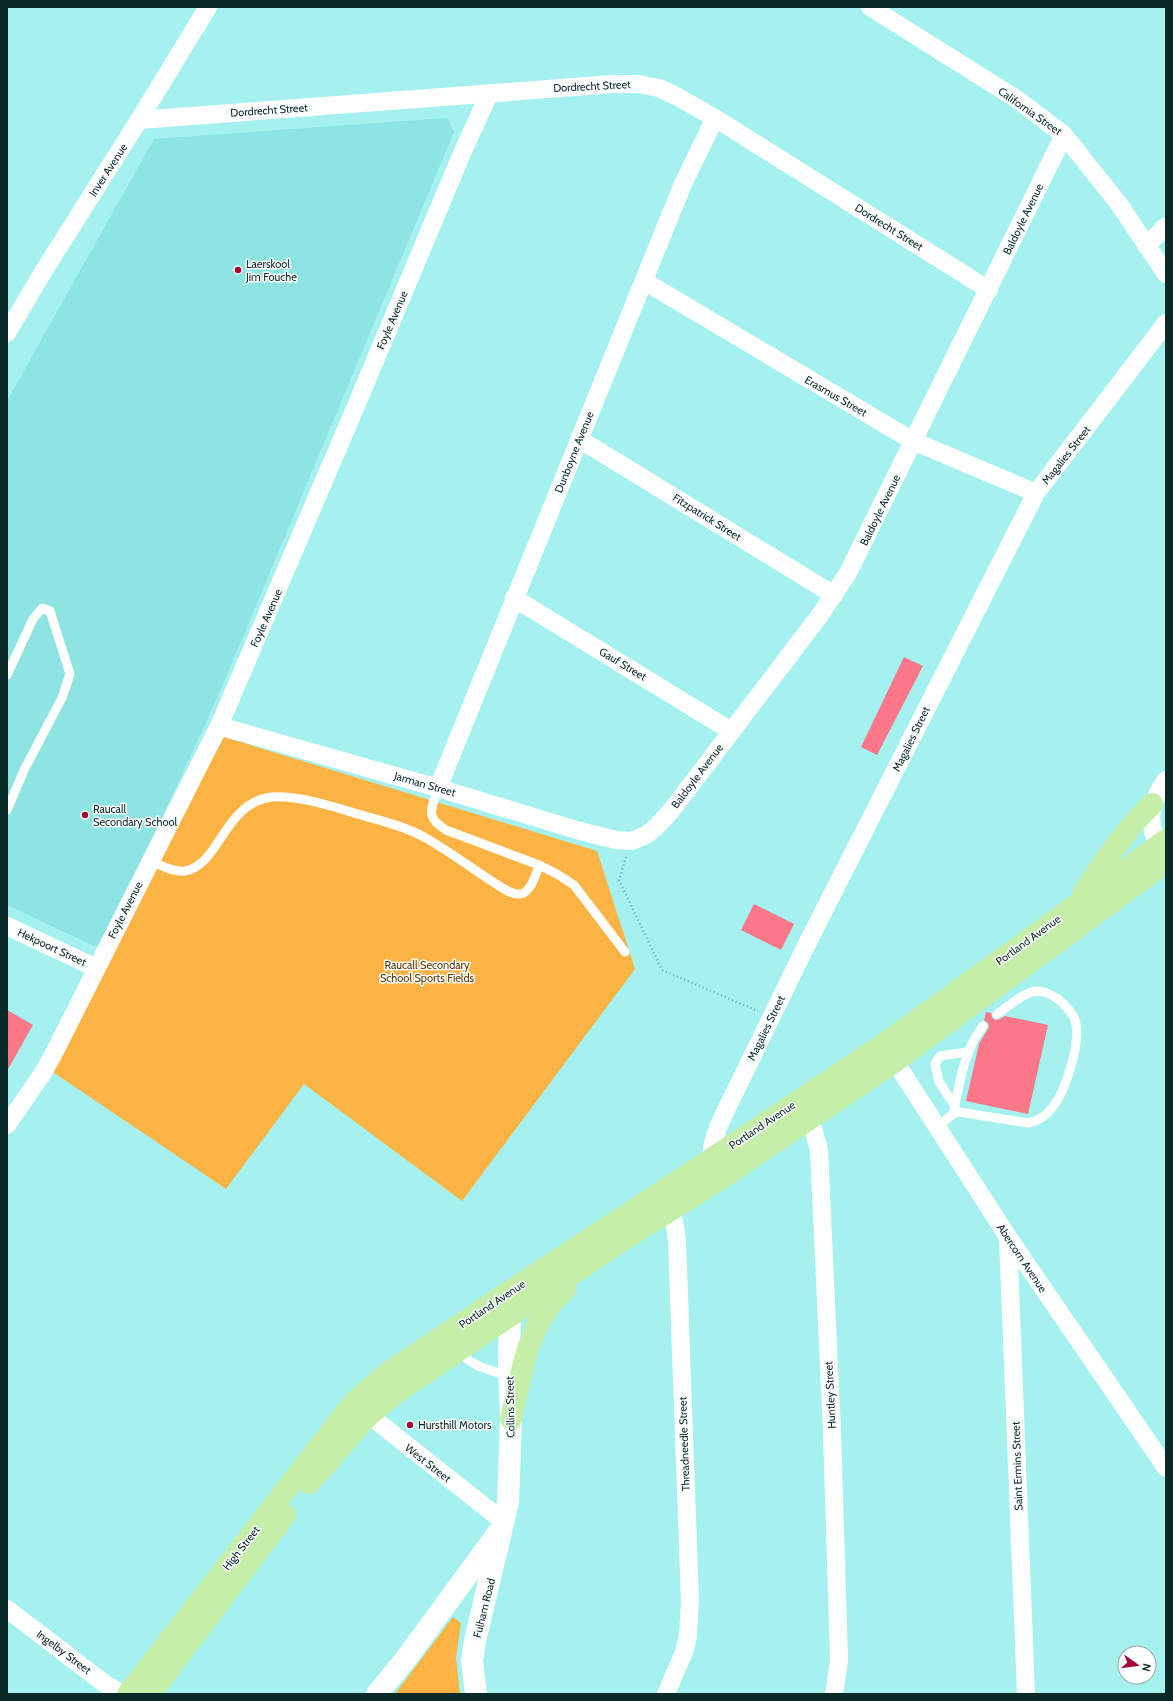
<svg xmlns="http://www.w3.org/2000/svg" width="1173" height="1701" font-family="Cabin,sans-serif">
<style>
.built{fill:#8de4e2}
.green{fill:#fbb343}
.building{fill:#fa7888}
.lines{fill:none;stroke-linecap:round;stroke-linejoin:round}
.path{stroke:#70adac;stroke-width:2.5;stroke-dasharray:1 3;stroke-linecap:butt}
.service{stroke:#fff;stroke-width:9}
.minor{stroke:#fff;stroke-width:18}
.tertiary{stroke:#fff;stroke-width:22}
.primary{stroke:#c5efa9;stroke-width:22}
.poi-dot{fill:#a30437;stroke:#fff;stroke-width:1.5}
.labels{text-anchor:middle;stroke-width:3;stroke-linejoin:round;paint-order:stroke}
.street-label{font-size:11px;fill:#0a2a2a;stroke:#fff}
.poi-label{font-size:11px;fill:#0a2a2a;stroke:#fff;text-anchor:start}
.park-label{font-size:11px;fill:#563803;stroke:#fff}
</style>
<rect width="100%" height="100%" fill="#a5f1ef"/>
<path class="built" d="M447,118L454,132L232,663L205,725L104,942L94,946L7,905V401L154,139Z"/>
<path class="green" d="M224,737L597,851L635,969L462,1201L304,1084L226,1189L44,1066Z
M453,1617L461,1623L456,1658L460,1694H395Z"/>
<path class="building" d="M904,657L923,666L877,755L861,747Z
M754,904L794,924L781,950L741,930Z
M7,1010L33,1025L7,1071Z
M986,1012L991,1013L992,1017L995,1020L1000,1019L1005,1016L1048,1025L1028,1114L966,1101L979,1044L989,1027L988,1023L984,1020Z"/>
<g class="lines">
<path class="path" d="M626,857L619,880L662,970L758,1011"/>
<path class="service" d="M7,675L33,619L42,608L50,611L70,674L62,698L25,768L7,810
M438,788C432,809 424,816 446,830L539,865L557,874L574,885L625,952
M150,861C161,865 174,873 185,871C219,865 223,808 266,798C290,792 337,808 361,815C383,821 406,827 426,838C448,851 469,866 490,880C498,885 510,895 520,894C531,893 536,874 539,865
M955,1106L939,1082L935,1064L940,1056L967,1052
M953,1114C960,1083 963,1052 983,1026
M937,1127L953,1114L959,1112L1028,1123C1038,1121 1045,1117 1051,1109C1065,1094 1082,1040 1075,1020C1072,1012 1065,1005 1058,999C1052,995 1044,991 1036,991C1022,993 1008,1007 997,1014
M457,1350C470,1366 490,1370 509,1376"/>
<path class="minor" d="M870,7L1018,100L1064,135L1119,204L1166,274
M139,120L614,84H638L659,88L678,97L715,118L989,290
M1146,246L1166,226
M644,281L913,441L1036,493
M7,333L43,272L139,120L208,7
M579,439L834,595
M514,598L731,731
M219,726L438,788L580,831L616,840L632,841L646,835L655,828L671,811L820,615L848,573L1064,135
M438,788L683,184L715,118
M1165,857C1147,828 1146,808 1166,780
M7,926L96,968
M887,1049L1008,1237L1166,1468
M804,1107L810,1117L819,1150L832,1431L839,1661L834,1694
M7,1125L43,1073L54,1053L219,726L356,406L463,151L489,94
M714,1167C706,1152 719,1125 726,1110L807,944L1036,493L1166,323
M664,1198C672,1212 676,1225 677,1241L690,1601L688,1636L684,1652L666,1694
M1008,1237L1026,1694
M359,1407L504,1522
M7,1609L105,1684L123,1694"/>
<path class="tertiary" d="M377,1694L405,1660L498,1533
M476,1694L472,1661L475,1641L508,1502L511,1419L509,1364L510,1300"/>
<path class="primary" d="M1083,894C1103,862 1125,830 1152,804
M511,1419C522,1372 527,1323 565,1289
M309,1483L368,1416L398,1391L615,1245L720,1179L894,1062L1166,862
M128,1694L353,1403L385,1375L510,1291L710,1160L884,1044L1166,840
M150,1694L285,1515"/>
</g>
<g class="poi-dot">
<circle cx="238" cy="270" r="4"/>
<circle cx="85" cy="815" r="4"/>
<circle cx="410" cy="1425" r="4"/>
</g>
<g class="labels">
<g class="street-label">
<text transform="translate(592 86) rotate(-3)" y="4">Dordrecht Street</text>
<text transform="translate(269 110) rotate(-4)" y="4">Dordrecht Street</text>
<text transform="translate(1030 111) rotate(35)" y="4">California Street</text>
<text transform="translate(108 170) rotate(-57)" y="4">Inver Avenue</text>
<text transform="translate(1023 219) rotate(-64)" y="4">Baldoyle Avenue</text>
<text transform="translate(889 227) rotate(32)" y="4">Dordrecht Street</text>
<text transform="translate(392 320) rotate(-67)" y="4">Foyle Avenue</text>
<text transform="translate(836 396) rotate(30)" y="4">Erasmus Street</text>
<text transform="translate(574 452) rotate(-68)" y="4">Dunboyne Avenue</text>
<text transform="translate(1066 455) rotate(-52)" y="4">Magalies Street</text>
<text transform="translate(880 510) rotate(-64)" y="4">Baldoyle Avenue</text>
<text transform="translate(707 517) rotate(32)" y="4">Fitzpatrick Street</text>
<text transform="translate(266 618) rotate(-66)" y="4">Foyle Avenue</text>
<text transform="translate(623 664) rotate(31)" y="4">Gauf Street</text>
<text transform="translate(911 739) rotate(-64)" y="4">Magalies Street</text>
<text transform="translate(697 776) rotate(-53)" y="4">Baldoyle Avenue</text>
<text transform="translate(425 784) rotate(16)" y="4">Jarman Street</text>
<text transform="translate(125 910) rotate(-63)" y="4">Foyle Avenue</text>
<text transform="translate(1028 940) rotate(-36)" y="4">Portland Avenue</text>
<text transform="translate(52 947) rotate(25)" y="4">Hekpoort Street</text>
<text transform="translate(766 1028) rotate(-64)" y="4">Magalies Street</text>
<text transform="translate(762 1125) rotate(-34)" y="4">Portland Avenue</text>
<text transform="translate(1022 1258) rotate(56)" y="4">Abercorn Avenue</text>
<text transform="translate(492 1304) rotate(-34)" y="4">Portland Avenue</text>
<text transform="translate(830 1395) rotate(-93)" y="4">Huntley Street</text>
<text transform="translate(510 1407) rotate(-91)" y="4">Collins Street</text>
<text transform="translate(684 1444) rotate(-92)" y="4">Threadneedle Street</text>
<text transform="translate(428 1463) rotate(38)" y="4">West Street</text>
<text transform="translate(1017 1466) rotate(-92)" y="4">Saint Ermins Street</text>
<text transform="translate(241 1548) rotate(-52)" y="4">High Street</text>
<text transform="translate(484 1608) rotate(-76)" y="4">Fulham Road</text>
<text transform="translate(64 1652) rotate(37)" y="4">Ingelby Street</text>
</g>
<g class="poi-label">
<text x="246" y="268">Laerskool<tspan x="246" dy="13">Jim Fouche</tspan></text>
<text x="93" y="813">Raucall<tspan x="93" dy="13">Secondary School</tspan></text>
<text x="418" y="1429">Hursthill Motors</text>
</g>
<g class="park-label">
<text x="427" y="969">Raucall Secondary<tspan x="427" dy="13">School Sports Fields</tspan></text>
</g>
</g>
<rect width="1173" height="1701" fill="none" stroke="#0a2a2a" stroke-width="16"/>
<g transform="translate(1137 1665) rotate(104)"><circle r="19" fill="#ffffff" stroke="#9daaaa"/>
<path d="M0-3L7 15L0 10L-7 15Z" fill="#a30437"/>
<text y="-6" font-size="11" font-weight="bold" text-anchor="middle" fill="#0a2a2a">N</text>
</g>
</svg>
